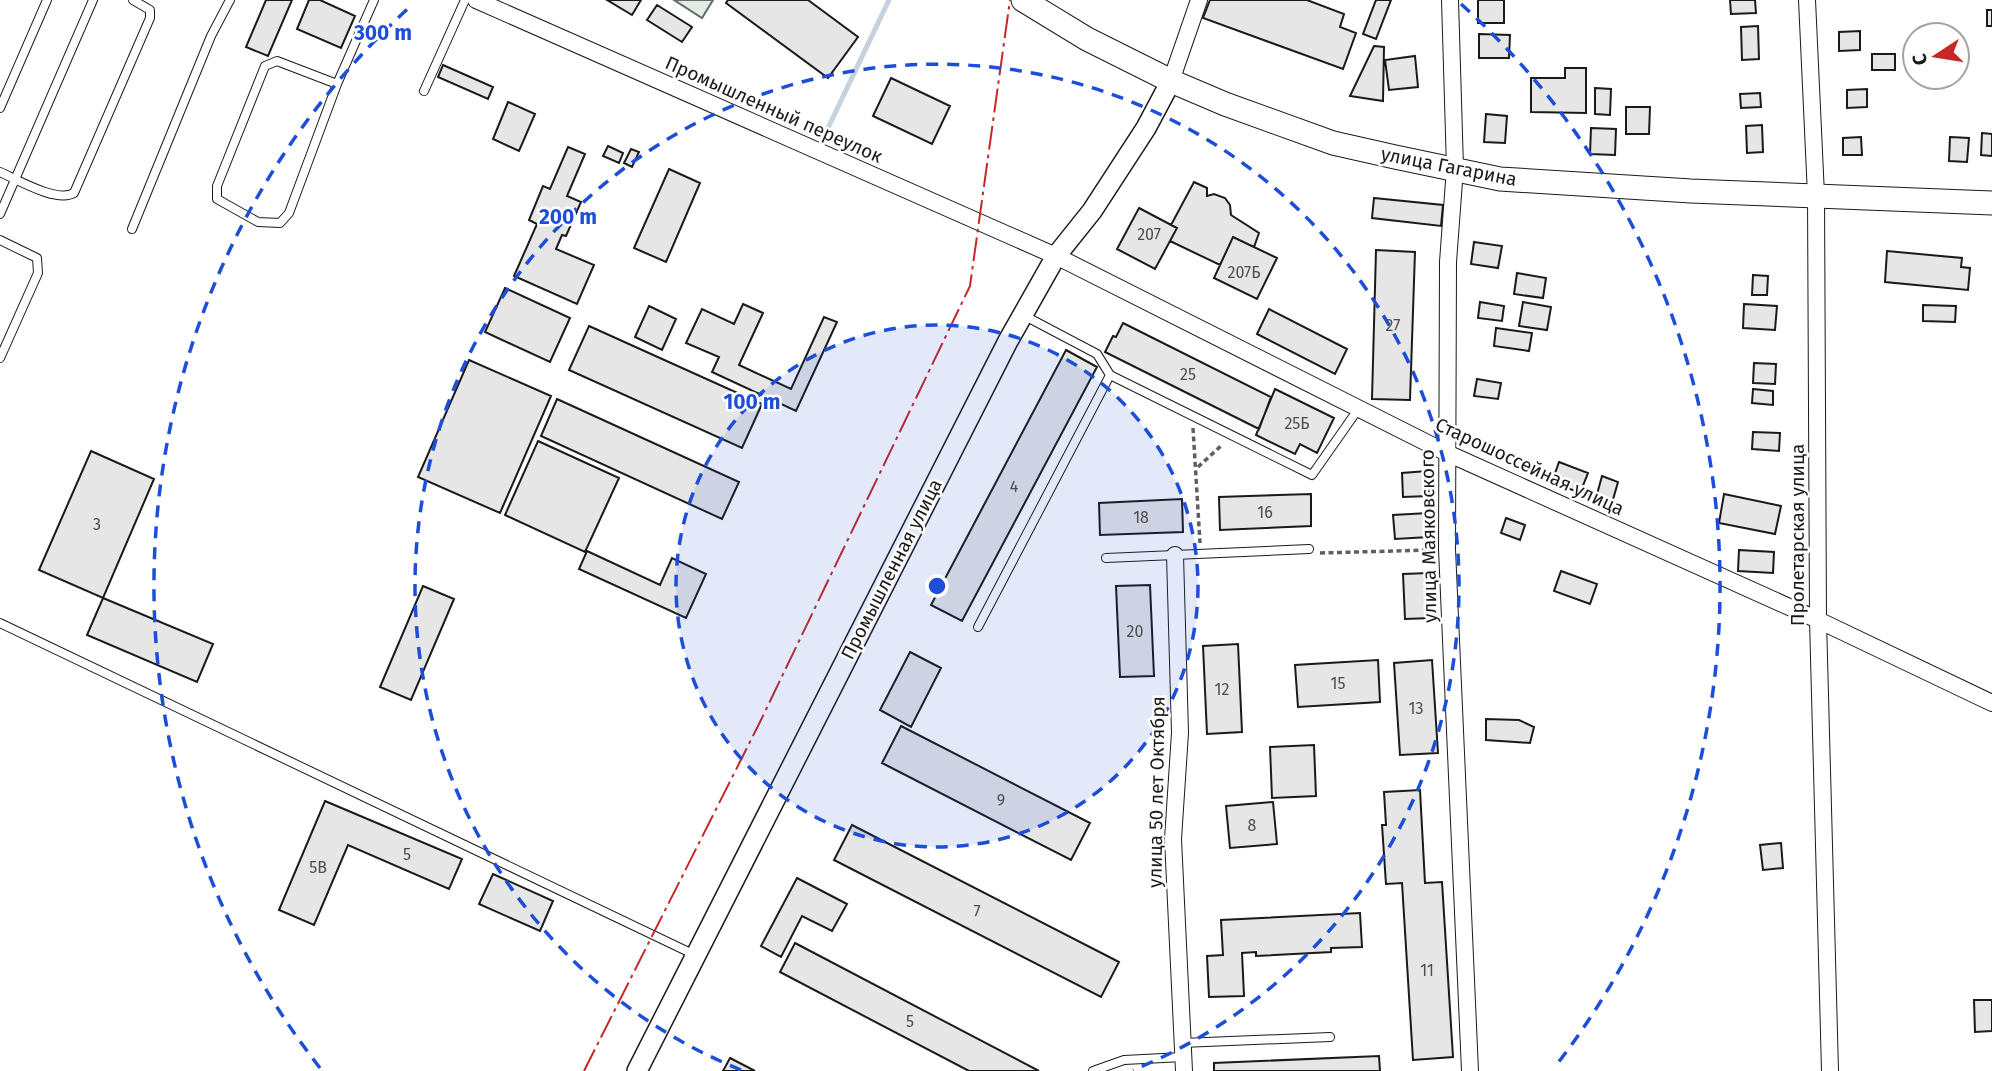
<svg xmlns="http://www.w3.org/2000/svg" width="1992" height="1071" font-family="'Fira Sans',sans-serif">
<style>
.green{fill:#e0efe3;stroke:#6a6a6a;stroke-width:2}
.lines{fill:none;stroke-linecap:round;stroke-linejoin:round}
.stream{stroke:#c6d2dc;stroke-width:5}
.building{fill:#e6e6e6;stroke:#1a1a1a;stroke-width:2}
.service-casing{stroke:#1a1a1a;stroke-width:10}
.minor-casing{stroke:#1a1a1a;stroke-width:18}
.tertiary-casing{stroke:#1a1a1a;stroke-width:22}
.secondary-casing{stroke:#1a1a1a;stroke-width:25}
.path{stroke:#5f5f5f;stroke-width:3.5;stroke-dasharray:5 3.5;stroke-linecap:butt}
.service{stroke:#fff;stroke-width:8}
.minor{stroke:#fff;stroke-width:16}
.tertiary{stroke:#fff;stroke-width:19}
.secondary{stroke:#fff;stroke-width:23}
.power{stroke:#c62828;stroke-width:2;stroke-dasharray:24 5 3.5 5;stroke-linecap:butt}
.ring{fill:none;stroke:#1d4ed8;stroke-width:3.5;stroke-dasharray:12 9}
.labels{text-anchor:middle;stroke-width:5;stroke-linejoin:round;paint-order:stroke}
.number-label{font-size:16px;fill:#4d4d4d}
.street-label{font-size:19px;fill:#1a1a1a;stroke:#fff}
.centre{fill:#1d4ed8;stroke:#fff;stroke-width:3.5}
.ring-label{font-size:21px;text-anchor:middle;font-weight:bold;fill:#1d4ed8;stroke:#fff;stroke-width:5;stroke-linejoin:round;paint-order:stroke}
</style>
<rect width="100%" height="100%" fill="#fff"/>
<path class="green" d="M674,0H713L702,18Z"/>
<g class="lines">
<path class="stream" d="M828,128L889,0"/>
</g>
<path class="building" d="M266,0H292L268,56L246,47Z
M309,0H320L355,16L341,48L297,29Z
M607,0H641L632,15Z
M728,0H808L858,37L828,78L726,3Z
M1210,0H1307L1344,14L1340,27L1356,33L1343,69L1203,18Z
M1376,0H1391L1376,39L1363,34Z
M1478,0H1504V23H1478Z
M1730,0H1755L1756,13L1731,14Z
M657,5L692,27L682,42L647,20Z
M1987,10H1992V26H1987Z
M1758,26L1759,59L1742,60L1741,27Z
M1860,31V50L1839,51V32Z
M1479,34L1510,35L1509,58H1479Z
M1374,46L1384,47L1383,101L1350,96Z
M1872,54H1895V70H1872Z
M1415,56L1418,87L1389,90L1385,60Z
M443,65L493,87L488,99L438,77Z
M1565,68H1586V113L1531,112V78H1565Z
M891,78L950,106L932,144L873,116Z
M1595,88L1611,89L1610,115L1595,114Z
M1867,89V107L1847,108V90Z
M1760,93L1761,107L1741,108L1740,94Z
M508,102L535,114L519,151L493,139Z
M1626,107H1650L1649,134H1626Z
M1486,114L1507,116L1505,143L1484,142Z
M1762,125L1763,152L1747,153L1746,126Z
M1591,128L1616,129L1615,155L1590,154Z
M1982,133L1992,134V156L1981,155Z
M1861,137L1862,155H1843V138Z
M1950,137L1969,138L1967,162L1949,161Z
M608,146L623,153L619,163L603,156Z
M568,147L585,154L567,196L581,202L566,236L562,235L556,249L594,265L577,304L514,276L537,224L529,220L543,186L550,189Z
M631,149L639,152L632,167L624,163Z
M669,169L700,183L666,262L634,248Z
M1194,182L1207,188V196L1214,194L1225,198L1230,205L1231,215L1259,233L1254,247L1233,237L1220,265L1170,241L1177,228L1171,225Z
M1374,198L1443,205L1441,226L1372,218Z
M1139,208L1177,228L1155,269L1117,249Z
M1233,237L1277,258L1257,299L1214,278Z
M1474,242L1502,246L1498,268L1471,264Z
M1376,250L1415,252L1410,400L1372,399Z
M1887,251L1962,258L1961,267L1970,268L1968,290L1885,282Z
M1517,273L1546,278L1543,298L1514,294Z
M1753,275L1768,276L1767,295H1752Z
M505,288L570,318L550,362L485,332Z
M1480,302L1504,306L1502,321L1478,318Z
M1523,302L1551,307L1547,330L1519,326Z
M743,304L763,313L739,365L791,389L824,317L837,322L796,411L712,372L719,357L686,343L702,309L734,324Z
M1744,304L1777,306L1775,330L1743,328Z
M1923,305L1956,306L1955,322L1923,321Z
M649,306L676,319L662,350L635,337Z
M1269,309L1347,349L1335,374L1257,334Z
M1123,323L1271,397L1259,429L1105,352L1113,336L1116,337Z
M589,326L762,404L742,448L569,370Z
M1496,328L1532,333L1529,351L1494,346Z
M1066,350L1097,367L962,621L931,605Z
M469,360L551,396L500,513L418,477Z
M1754,363L1776,364L1775,384L1753,383Z
M1477,379L1501,383L1498,399L1474,396Z
M1275,389L1334,418L1317,453L1300,444L1295,454L1256,435Z
M1753,389L1773,391V405L1752,403Z
M557,399L739,482L722,519L541,436Z
M1753,432L1780,433L1779,451L1752,449Z
M538,441L619,478L585,552L505,515Z
M91,451L154,479L103,598L39,570Z
M1559,462L1588,473L1580,493L1552,482Z
M1427,471L1429,496L1403,497L1402,473Z
M1602,476L1618,482L1612,503L1596,498Z
M1311,494V526L1220,530L1219,497Z
M1724,494L1781,506L1775,534L1719,523Z
M1182,499L1183,532L1100,535L1099,503Z
M1428,513L1429,537L1395,539L1393,515Z
M1506,518L1525,525L1520,540L1501,533Z
M1739,550L1774,552L1773,573L1738,571Z
M587,551L660,585L672,558L706,574L686,618L579,569Z
M1561,571L1597,584L1590,604L1554,591Z
M1429,573L1432,618L1405,619L1403,574Z
M1150,585L1154,676L1120,677L1116,586Z
M423,586L454,599L411,700L380,687Z
M103,598L213,644L197,682L87,635Z
M1238,644L1242,732L1207,734L1203,646Z
M910,652L941,668L911,727L880,710Z
M1378,660L1380,702L1298,707L1295,665Z
M1432,660L1438,753L1400,755L1394,663Z
M1486,719L1519,720L1534,727L1530,743L1486,740Z
M901,726L1090,823L1071,860L882,763Z
M1314,745L1316,796L1272,798L1270,747Z
M1420,790L1425,883L1442,882L1453,1057L1413,1060L1402,883L1386,884L1382,825H1386L1384,792Z
M325,801L462,859L449,889L348,845L314,925L279,910Z
M1273,802L1277,844L1230,848L1226,806Z
M852,825L1119,962L1101,997L834,860Z
M1781,843L1783,868L1763,870L1760,845Z
M493,874L553,901L540,931L479,904Z
M797,878L847,904L832,931L802,916L781,957L761,946Z
M1360,913L1362,947L1331,948V952L1256,956V952L1242,953L1244,996L1209,997L1207,956L1223,955L1221,920Z
M795,943L1039,1071H969L780,972Z
M1974,1000H1992V1031L1975,1032Z
M1379,1056L1380,1071H1214V1063Z
M730,1058L755,1071H723Z"/>
<g class="lines">
<defs>
<path id="service" d="M337,84L277,61L265,66L217,186V199L258,222L280,223L289,213L337,84L374,0
M424,91L465,0
M0,108L47,0
M0,172C18,180 57,203 74,193L150,18V10L133,0
M0,214L93,0
M132,229L211,36L230,0
M0,240L37,258L38,273L0,358
M1110,375L1312,475L1359,408
M1106,558L1309,549
M0,623L695,955
M978,627L1110,375L1097,354L1023,315
M1182,1043L1330,1037
M1093,1071L1124,1060L1183,1057"/>
<path id="minor" d="M476,0L1056,256L1447,453L1818,620L1992,703
M1450,0L1455,168L1448,262L1447,549L1470,1071
M1807,0L1816,195L1818,620L1830,1071
M1171,81L1199,0
M1175,555L1180,733L1173,839L1184,1071"/>
<path id="tertiary" d="M637,1071L1008,341L1056,256L1092,211L1146,128L1171,81"/>
<path id="secondary" d="M1023,0L1087,39L1171,81L1225,104L1333,143L1395,157L1500,179L1691,191L1992,203"/>
</defs>
<use href="#service" class="service-casing"/>
<use href="#minor" class="minor-casing"/>
<use href="#tertiary" class="tertiary-casing"/>
<use href="#secondary" class="secondary-casing"/>
<path class="path" d="M1193,428L1200,543
M1198,467L1223,444
M1320,553L1431,550"/>
<use href="#service" class="service"/>
<use href="#minor" class="minor"/>
<use href="#tertiary" class="tertiary"/>
<use href="#secondary" class="secondary"/>
<path class="power" d="M584,1071L760,722L970,286L1010,0"/>
</g>
<circle cx="937" cy="586" r="261" fill="#1d4ed8" fill-opacity=".12"/>
<g class="ring">
<circle cx="937" cy="586" r="261"/>
<path d="M741 1070A522 522 0 1 1 1133 1070"/>
<path d="M320 1068A783 783 0 0 1 413 4M1461 4A783 783 0 0 1 1554 1068"/>
</g>
<g class="labels">
<g class="number-label">
<text x="1149" y="240">207</text>
<text x="1244" y="278">207Б</text>
<text x="1393" y="331">27</text>
<text x="1188" y="380">25</text>
<text x="1297" y="429">25Б</text>
<text x="1014" y="492">4</text>
<text x="1265" y="518">16</text>
<text x="1141" y="523">18</text>
<text x="97" y="530">3</text>
<text x="1135" y="637">20</text>
<text x="1338" y="689">15</text>
<text x="1222" y="695">12</text>
<text x="1416" y="714">13</text>
<text x="1001" y="806">9</text>
<text x="1252" y="831">8</text>
<text x="407" y="860">5</text>
<text x="318" y="873">5В</text>
<text x="977" y="917">7</text>
<text x="1427" y="976">11</text>
<text x="910" y="1027">5</text>
</g>
<g class="street-label">
<text transform="translate(774 109) rotate(24)" y="7">Промышленный переулок</text>
<text transform="translate(1449 166) rotate(11)" y="7">улица Гагарина</text>
<text transform="translate(1530 466) rotate(25)" y="7">Старошоссейная улица</text>
<text transform="translate(1797 535) rotate(-90)" y="7">Пролетарская улица</text>
<text transform="translate(1428 536) rotate(-91)" y="7">улица Маяковского</text>
<text transform="translate(891 569) rotate(-63)" y="7">Промышленная улица</text>
<text transform="translate(1156 792) rotate(-89)" y="7">улица 50 лет Октября</text>
</g>
</g>
<circle cx="937" cy="586" r="10" class="centre"/>
<g class="ring-label">
<text x="383" y="40">300 m</text>
<text x="568" y="224">200 m</text>
<text x="752" y="409">100 m</text>
</g>
<g transform="translate(1936 56) rotate(258)"><circle r="33" fill="#ffffff" stroke="#a3a3a3" stroke-width="2"/>
<path d="M0-5L12 26L0 18L-12 26Z" fill="#c62828"/>
<text y="-10" font-size="19" font-weight="bold" text-anchor="middle" fill="#1a1a1a">С</text>
</g>
</svg>
